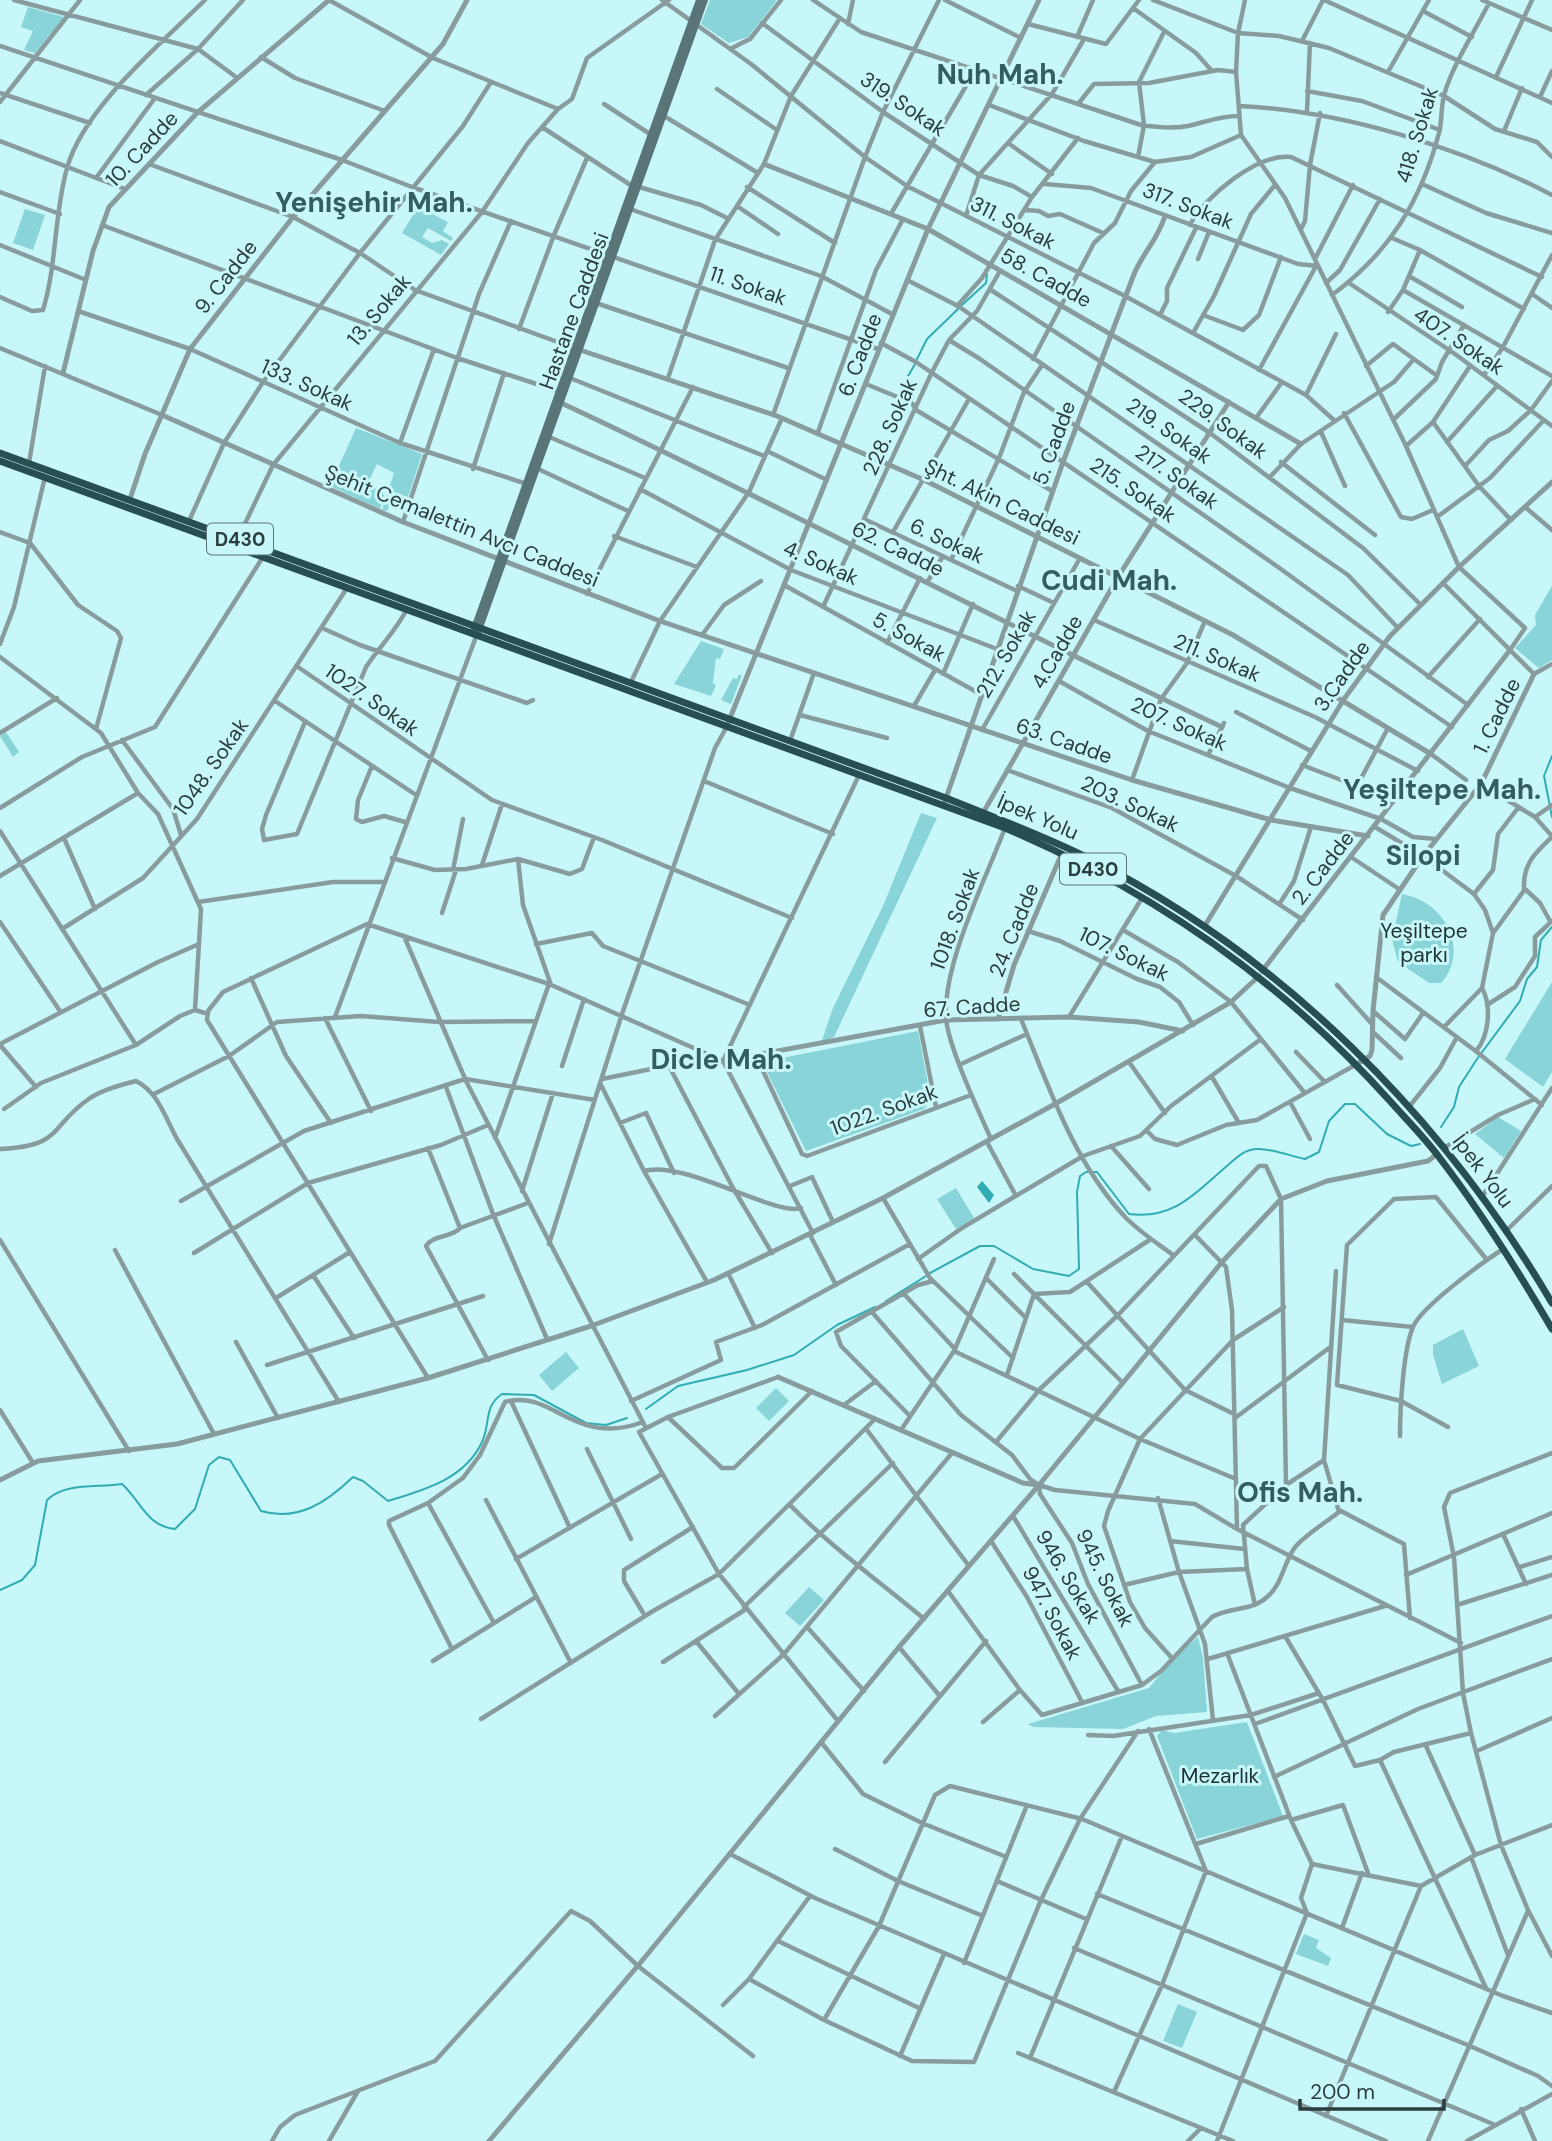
<svg xmlns="http://www.w3.org/2000/svg" width="1552" height="2141" font-family="'DM Sans',sans-serif">
<style>
.green{fill:#88d4d8}
.water{fill:#31acb2}
.lines{fill:none;stroke-linecap:round;stroke-linejoin:round}
.stream{stroke:#31acb2;stroke-width:2}
.minor{stroke:#899c9d;stroke-width:4.5}
.tertiary{stroke:#899c9d;stroke-width:5}
.secondary{stroke:#5a7577;stroke-width:6}
.trunk{stroke:#274e50;stroke-width:7}
.labels{text-anchor:middle;stroke-width:6;stroke-linejoin:round;paint-order:stroke}
.shield{fill:#c8f7f9;stroke:#5a7576;stroke-width:2}
.shield-label{font-size:19px;font-weight:bold;fill:#2b3d3e}
.street-label{font-size:21px;fill:#2b3d3e;stroke:#c8f7f9}
.park-label{font-size:21px;fill:#1d3233;stroke:#c8f7f9}
.district-label{font-size:28px;font-weight:bold;fill:#335d60;stroke:#c8f7f9}
</style>
<rect width="100%" height="100%" fill="#c8f7f9"/>
<path class="green" d="M710,0H777L748,37L729,43L701,24Z
M28,7L64,17L35,53L24,50L33,31L21,27Z
M418,207L448,222L443,231L453,238L451,241L428,228L422,237L432,243L442,240L449,244L441,255L402,233Z
M25,209L45,215L33,250L13,243Z
M356,428L422,454L408,497L394,493L387,511L382,510L394,473L377,464L368,483L384,495L380,509L330,486Z
M1552,586V660L1539,668L1515,648L1536,625L1535,615Z
M701,641L724,649L720,659L716,658L713,683L716,685L711,696L674,684Z
M738,675H742L731,704L721,700L733,678L737,679Z
M6,732L19,752L13,757L0,736Z
M921,813L937,818L834,1037L821,1043L833,1008L883,906Z
M1402,894C1444,901 1471,949 1441,983H1429L1398,962L1392,939Z
M1552,982V1072L1543,1087L1505,1059Z
M918,1031L931,1100L924,1109L806,1151L762,1062Z
M1498,1117L1521,1131L1504,1158L1475,1134Z
M956,1188L974,1218L956,1229L937,1199Z
M1463,1329L1479,1366L1442,1384L1433,1355V1345Z
M566,1352L579,1368L552,1391L539,1375Z
M776,1388L789,1401L769,1421L756,1408Z
M809,1587L824,1600L800,1626L785,1613Z
M1198,1637L1203,1658L1207,1712L1156,1716L1123,1729L1033,1727L1028,1724L1149,1688L1174,1657Z
M1247,1722L1283,1816L1197,1839L1157,1736L1162,1730L1174,1733Z
M1304,1934L1319,1940L1316,1948L1331,1958L1328,1966L1296,1954Z
M1178,2004L1197,2012L1182,2048L1163,2041Z"/>
<path class="water" d="M982,1181L994,1195L989,1203L977,1187Z"/>
<g class="lines">
<path class="stream" d="M962,305L986,283L987,275
M917,359L927,339L958,309
M903,385L915,364
M1552,756L1544,776L1552,817
M1441,1127L1454,1107L1459,1087L1477,1059L1520,1001L1527,979L1537,967L1541,940L1552,927
M930,1273L980,1246H994L1033,1269L1069,1276L1079,1269L1077,1192L1080,1176L1086,1172H1097L1129,1214C1175,1220 1196,1192 1228,1165C1237,1157 1244,1150 1256,1149C1271,1148 1290,1156 1305,1159L1319,1152L1329,1121L1345,1104H1355L1387,1134L1411,1146L1420,1144
M886,1301L926,1276
M646,1409L678,1386L747,1370L794,1355L837,1325L875,1307
M0,1590L22,1580L35,1565L47,1500C65,1482 98,1488 122,1484C141,1501 146,1526 175,1529L195,1509L209,1465L219,1457L230,1460L261,1511C298,1522 327,1502 353,1477L363,1481L388,1501C424,1490 465,1479 482,1442C491,1423 483,1407 502,1394L534,1395L586,1423L606,1425L627,1418"/>
<path class="minor" d="M14,0L198,49L236,77
M329,0L433,58L558,109
M662,0L751,64L865,157L907,186L1125,296L1306,395L1335,421
M813,0L861,32L1141,125C1156,127 1172,129 1188,126C1206,122 1219,116 1238,116
M945,0L1021,38
M1153,0L1238,33L1279,36L1329,48L1444,96L1495,129L1537,142L1552,157
M1245,0L1238,33L1236,72L1241,135L1285,198L1406,446L1459,567L1525,628L1510,650
M1324,0L1552,103
M1482,0L1552,30
M1133,8L1196,53L1212,71
M1423,11L1472,37
M762,23L883,112L979,175L1013,186L1032,197
M848,24L853,0
M1028,24L1106,44L1139,0
M1077,37L1093,0
M1302,41L1323,0
M0,46L342,160L412,187L878,349
M730,49L750,39L781,0
M261,57L295,78L385,111
M1388,72L1429,0
M1496,77L1532,0
M717,89L777,130
M1307,91L1362,101L1440,130
M0,93L90,123
M146,95L198,49L243,0
M1540,97L1552,71
M0,102L80,0
M604,104L650,134
M1078,104L1094,84L1149,83L1218,70L1236,72
M989,105L1084,141L1155,162L1191,157L1241,135
M1239,106C1342,111 1460,147 1552,195
M1307,111L1310,43
M664,116L758,173
M542,127L632,186
M1504,131L1522,88
M0,141L125,189
M1008,143L1052,174
M1138,157L1144,125L1139,82L1164,32
M149,164L293,217L360,253L415,290L574,348
M96,178L155,98
M1045,184L1091,188L1298,264L1318,266
M1422,184L1486,213L1552,233
M639,187L701,205L727,218
M747,187L835,243
M0,192L60,214
M737,206L778,234
M630,209L821,276L892,314
M1025,210L1039,211L1048,216L1060,214L1103,233
M892,212L976,69
M966,216L979,175L1052,94L1084,39
M102,225L457,358L558,391
M1190,225C1205,196 1258,153 1291,157L1542,277
M1301,229L1305,221L1310,165L1320,113
M1392,238L1420,250L1524,309
M0,245L86,280
M1198,259L1209,232
M1315,259L1353,185
M1409,276L1462,307
M907,280L958,306L1348,575L1398,628
M1326,283L1340,270L1380,199
M1349,283L1455,354L1552,426
M991,290L1210,433L1363,548L1421,605
M1403,290L1552,376
M1532,294L1552,308
M1332,295C1389,253 1421,201 1439,133C1442,121 1441,107 1444,95C1453,64 1474,33 1489,3
M0,297L32,311L43,310C57,264 54,214 67,168C84,107 161,44 205,0
M596,303L788,368
M957,306L982,278L1032,197L1078,138
M78,311L190,349L400,443L524,483
M1388,312L1403,290L1420,250
M1160,315L1167,301V288L1196,228
M1203,315L1243,330L1259,315L1281,257
M519,329L554,235L587,158
M1193,333L1214,296L1251,214L1275,185
M949,340L980,359L1278,567L1468,705
M881,343L916,362L1452,727
M0,348L162,415
M1033,359L1094,243L1115,223L1131,191L1155,162
M1366,366L1393,344L1436,375
M1259,370L1315,268
M1484,375L1503,347L1552,255
M570,378L764,456
M668,378L715,240L764,164L791,96L840,18
M866,384L912,403L916,410L1052,491
M1306,395L1336,334
M1344,413L1401,517L1412,519L1433,510
M773,415L865,157L883,112L939,0
M1256,418L1282,382
M1393,420L1436,379L1442,362L1464,325
M1433,422L1479,486L1511,520
M818,432L876,270L903,219
M1321,432L1345,486
M547,436L645,478
M1447,442L1497,386
M400,443L434,349
M1406,446L1433,422L1470,366
M767,451L827,480
M1281,462L1375,535
M29,463L45,366
M1465,466L1489,440L1508,431L1531,410L1552,381
M536,468L628,511
M473,469L504,373
M1270,477L1301,444L1394,382L1413,360
M640,489L791,570L997,649
M1525,507L1552,530
M1437,517L1490,478L1544,420
M864,519L1017,591
M189,521L224,443L263,382L360,253L463,126L491,82
M403,522L479,294L511,221
M0,532L30,543L78,605L117,631L121,638L96,729
M893,532L969,399
M614,536L697,567
M238,538L273,465L482,212L528,143L558,109L572,99L587,58L669,0
M951,560L999,458L1024,392L1042,365
M928,581L943,556
M1443,583L1534,674L1552,664
M784,585L982,695
M1018,586L1054,603
M587,594L693,387
M823,607L932,372L949,340L977,311L1000,271
M1094,620L1315,717L1418,771
M322,628L360,645L527,703L533,700
M702,635L724,605L761,581
M887,643L920,578
M0,644L14,607L45,477
M0,657L101,733L138,793L158,814L201,909L195,1010
M298,667L492,800L602,840L792,918
M943,674L973,604
M1428,677L1480,619
M1059,681L1148,731L1290,788L1381,819L1413,837L1436,839
M630,684L660,621L749,492L782,418
M275,701L416,795
M914,706L935,670
M1236,712L1311,751
M800,715L887,738
M305,722L266,815L262,829L264,840L297,834L366,667C379,647 396,631 407,609
M982,730L1080,558
M0,733L57,698
M122,740L173,809L181,835
M790,741L814,673
M1431,754L1466,780
M1208,755L1224,723
M1302,765L1357,786L1388,728
M372,766L358,800L356,819L362,822L384,816L405,822
M1007,770L1112,808L1236,876L1303,920
M1132,780L1161,699L1187,663L1205,621
M704,781L833,834
M1481,784L1535,817L1552,836
M0,808L82,757L155,727L263,557
M1535,817L1552,805
M1375,827L1423,856L1474,894L1485,910L1493,933L1482,988L1444,1027
M0,831L136,1045
M64,838L95,909
M1351,857L1399,889
M392,858L435,870L466,869L518,859L570,874L582,869L594,837
M518,859L523,905L551,985
M482,865L502,804
M453,870L463,819
M0,876L138,793
M1524,889C1523,864 1534,854 1552,837
M1474,894L1493,870L1498,834L1518,808
M198,902L333,882H384
M1280,903L1294,881L1311,827
M442,913L456,870
M0,922L60,1011
M62,929L143,878L197,819L347,588
M1123,930L1178,962L1231,1002L1304,1092
M1028,931L1060,941L1137,979L1160,987L1179,1002L1193,1025
M1494,932L1525,889L1540,903L1550,921
M404,936L466,1081L646,1428
M536,944L592,933L603,946L750,1005
M1376,977L1477,1052L1542,1105
M251,978L286,1056L331,1123
M1337,985L1372,1024
M1487,1005L1515,987L1535,956V937L1552,921
M1373,1011L1405,1039L1423,1013
M335,1017L477,634
M1069,1017L1142,898
M325,1018L371,1111
M1021,1019C1049,1087 1074,1163 1126,1218C1140,1232 1157,1243 1173,1255
M920,1026L936,1107
M1374,1033L1401,1058
M0,1044L158,962L199,944
M0,1045L36,1087
M1476,1051C1489,1036 1492,1006 1482,988
M1296,1052L1324,1081
M756,1056L802,1154L807,1156L971,1095
M723,1061L859,775
M1129,1062L1165,1113
M961,1064L1027,1034
M562,1066L584,999
M669,1066L733,1188L772,1253
M1212,1077L1239,1123
M602,1079L661,1067L722,1061
M601,1085L644,1171L707,1282
M446,1087L493,1214L547,1339
M154,1094L229,1056L277,1022L361,1016L439,1022L535,1021
M1290,1102L1310,1139
M1409,1107L1440,1068L1457,1037
M4,1109L41,1083L136,1045L180,1016L195,1010L208,1014
M620,1123L646,1113L674,1173
M1147,1131L1155,1139L1177,1145L1226,1125L1257,1120L1357,1064
M495,1138L549,984
M991,1139C979,1112 948,1046 946,1018C943,963 985,881 1005,828
M987,1142L1016,1196
M1111,1146L1149,1189
M428,1148L460,1228C452,1238 434,1234 426,1246L488,1360
M1444,1148L1498,1115L1535,1099
M0,1149C64,1146 48,1127 90,1098C104,1089 121,1085 136,1081C158,1092 165,1117 177,1139L339,1402
M644,1171C683,1159 776,1217 801,1208
M790,1186L812,1177L833,1222
M522,1191L553,1093
M1482,1197L1552,1088
M883,1198L930,1278L1013,1358
M181,1201L304,1131L465,1079L595,1100
M460,1228L528,1203
M1506,1231L1552,1186
M810,1235L836,1285
M1195,1235L1226,1267L1232,1310L1237,1529
M0,1240L129,1451
M549,1244L622,1014L715,748L726,728
M115,1250L214,1434
M194,1253L308,1183L441,1145L488,1125
M918,1259L962,1228L1083,1156L1140,1136L1171,1106L1261,1039
M728,1273L755,1328
M1014,1274L1122,1382
M313,1275L354,1338
M986,1278L1025,1317
M1087,1282L1185,1390L1234,1414
M904,1294L954,1348
M276,1298L350,1252
M872,1312L961,1415L1012,1455L1030,1479L1039,1485L1055,1490L1195,1504L1237,1529L1461,1643
M1342,1320L1413,1327
M236,1342L278,1418
M954,1351L1140,1439L1236,1479
M267,1365L483,1296
M1007,1375L1034,1294L1070,1292L1151,1239
M778,1377L668,1417L639,1432L719,1574L838,1721
M428,1378L207,1020L208,1011L223,992L367,924L549,984L723,1061L813,1233
M511,1401L570,1528
M631,1401L721,1360L716,1342L762,1325L910,1244
M844,1405L876,1381
M0,1410L33,1463
M909,1415L841,1346L836,1332L918,1285L933,1281
M668,1417L722,1468H734L812,1391
M1235,1418L1329,1348
M1448,1427L1401,1401L1337,1385L1347,1245L1394,1199L1436,1197L1487,1260
M867,1430L969,1566
M901,1430L954,1351L994,1259
M1400,1436C1400,1410 1403,1350 1413,1327C1421,1307 1483,1262 1503,1249
M996,1442L1040,1389L1118,1315L1259,1166H1266L1281,1199L1286,1485
M587,1449L631,1539
M1552,1453L1450,1493L1444,1507L1454,1557L1463,1693L1471,1733L1501,1845L1528,1910L1552,1956
M1039,1485L1040,1494L1072,1543L1088,1584L1142,1685
M1158,1498L1179,1572L1205,1644L1213,1720
M486,1500L571,1663
M428,1503L389,1521V1525L452,1649
M790,1505C831,1547 879,1581 924,1619
M1339,1510L1404,1544L1410,1618
M1013,1516L1118,1691
M1503,1534L1526,1584
M991,1541L1027,1597L1082,1702
M1170,1541L1244,1549
M516,1559L662,1474
M1520,1567L1552,1557
M1406,1575L1552,1513
M1124,1585L1179,1572L1247,1569
M948,1591L1020,1690L1042,1715L1142,1685L1161,1671L1212,1617C1229,1607 1252,1611 1267,1597C1283,1584 1284,1560 1296,1546C1308,1533 1325,1523 1339,1512L1324,1460L1336,1271
M1255,1605L1247,1569L1243,1525L1286,1485L1324,1460
M1457,1605L1552,1575
M744,1607L893,1463
M645,1616L624,1581V1570L693,1527
M494,1623L428,1503L463,1478L480,1455L505,1402C553,1388 573,1448 643,1422
M807,1627L864,1691
M1285,1636L1323,1700L1355,1766L1380,1760L1394,1752L1471,1733
M696,1641L739,1694
M899,1647L939,1695
M1227,1653L1291,1820L1312,1864L1421,1886L1475,1855L1552,1825
M1171,1657L1145,1628L1130,1602L1104,1526L1108,1511L1140,1439L1233,1340L1284,1307
M1208,1659L1385,1606
M433,1661L536,1597
M663,1662L746,1609
M715,1716L784,1654L952,1453
M481,1719L653,1611L719,1574L875,1419
M983,1722L1020,1690
M1255,1724L1552,1616
M1088,1735L1113,1736L1251,1715L1319,1693
M821,1742L863,1794L922,1823L1004,1856
M1426,1746L1475,1855
M1477,1751L1552,1718
M1380,1760L1486,1988
M885,1762L986,1641
M1274,1777L1418,1709L1552,1659
M1291,1820L1343,1805L1368,1873
M1196,1844L1289,1816
M835,1849L898,1881L983,1916
M730,1854L815,1898L1386,2141
M1471,1857L1508,1955
M997,1881L1086,1919
M1097,1894L1470,2046L1538,2076L1552,2086
M1342,1928L1362,1873
M778,1941L919,2008
M1074,1948L1493,2124
M964,1963L1027,1805
M749,1979L824,2020L912,2061L974,2062L1041,1900L1080,1819L1138,1731
M723,2005L749,1979L810,1896
M824,2020L879,1926L935,1795L950,1786L1082,1819L1503,1996L1552,2013
M1018,2053L1233,2141
M900,2056L944,1954
M1030,2058L1122,1836
M1114,2092L1162,1985L1206,1871L1149,1729
M1521,2109L1535,2141
M1326,2116L1421,1886
M272,2141L280,2127L295,2115L435,2061L571,1911L590,1921L638,1966L753,2056
M329,2141L358,2091
M1188,2141L1201,2128
M1217,2141L1307,1913L1301,1898L1312,1864
M1428,2141L1528,1911
M1467,2141L1552,2094"/>
<path class="tertiary" d="M764,164L928,229L1301,444
M577,349L777,416L924,480L1233,635L1431,754
M63,373L93,251L109,207L197,113L329,0
M559,402C783,506 999,623 1222,727
M162,415L403,522L660,621L1132,780L1271,820L1368,836
M130,499L145,454L190,349L293,217L443,44L467,0
M726,728L928,229L1039,0
M945,801L1063,462L1134,274C1144,251 1157,241 1165,216
M983,813L1118,577L1229,402
M1204,927L1344,699L1390,636L1459,567L1552,482
M1262,971L1510,650
M998,1019L1014,965L1062,853
M723,1061L946,1020L1069,1017L1139,1022L1183,1031
M1357,1064L1370,1056L1372,1050L1373,1011L1383,915L1423,856L1481,784L1534,674
M778,1377L1023,1483L1039,1485
M0,1480L38,1461L177,1444L428,1378L591,1326L714,1280L883,1198L1055,1104L1231,1002L1259,976
M489,2141L641,1962L899,1647L1039,1485L1222,1262L1281,1199L1327,1181L1428,1161L1437,1154"/>
<path class="secondary" d="M473,631L699,0
M478,633L705,0"/>
<path class="trunk" d="M0,453L946,798C993,817 1042,835 1088,858C1282,955 1443,1118 1552,1303
M0,461L1005,828C1153,891 1282,981 1390,1101C1406,1119 1424,1137 1439,1157C1481,1212 1517,1269 1552,1329"/>
</g>
<g class="labels">
<g class="shield">
<rect x="207" y="523.5" width="66" height="31" rx="5"/>
<rect x="1060" y="853.5" width="66" height="31" rx="5"/>
</g>
<g class="shield-label">
<text x="240" y="546">D430</text>
<text x="1093" y="876">D430</text>
</g>
<g class="street-label">
<text transform="translate(903 104) rotate(34)" y="7">319. Sokak</text>
<text transform="translate(1417 135) rotate(-73)" y="7">418. Sokak</text>
<text transform="translate(142 149) rotate(-47)" y="7">10. Cadde</text>
<text transform="translate(1188 206) rotate(21)" y="7">317. Sokak</text>
<text transform="translate(1013 223) rotate(27)" y="7">311. Sokak</text>
<text transform="translate(226 277) rotate(-52)" y="7">9. Cadde</text>
<text transform="translate(1046 278) rotate(29)" y="7">58. Cadde</text>
<text transform="translate(748 286) rotate(19)" y="7">11. Sokak</text>
<text transform="translate(379 310) rotate(-50)" y="7">13. Sokak</text>
<text transform="translate(574 311) rotate(-70)" y="7">Hastane Caddesi</text>
<text transform="translate(1459 341) rotate(34)" y="7">407. Sokak</text>
<text transform="translate(860 355) rotate(-69)" y="7">6. Cadde</text>
<text transform="translate(307 385) rotate(24)" y="7">133. Sokak</text>
<text transform="translate(1223 424) rotate(36)" y="7">229. Sokak</text>
<text transform="translate(890 427) rotate(-66)" y="7">228. Sokak</text>
<text transform="translate(1169 431) rotate(35)" y="7">219. Sokak</text>
<text transform="translate(1054 443) rotate(-70)" y="7">5. Cadde</text>
<text transform="translate(1177 477) rotate(35)" y="7">217. Sokak</text>
<text transform="translate(1133 490) rotate(34)" y="7">215. Sokak</text>
<text transform="translate(1002 502) rotate(26)" y="7">Şht. Akin Caddesi</text>
<text transform="translate(462 526) rotate(22)" y="7">Şehit Cemalettin Avcı Caddesi</text>
<text transform="translate(947 541) rotate(25)" y="7">6. Sokak</text>
<text transform="translate(898 549) rotate(26)" y="7">62. Cadde</text>
<text transform="translate(821 563) rotate(24)" y="7">4. Sokak</text>
<text transform="translate(909 637) rotate(29)" y="7">5. Sokak</text>
<text transform="translate(1057 652) rotate(-60)" y="7">4.Cadde</text>
<text transform="translate(1006 654) rotate(-60)" y="7">212. Sokak</text>
<text transform="translate(1217 658) rotate(23)" y="7">211. Sokak</text>
<text transform="translate(1342 676) rotate(-55)" y="7">3.Cadde</text>
<text transform="translate(372 700) rotate(35)" y="7">1027. Sokak</text>
<text transform="translate(1497 716) rotate(-64)" y="7">1. Cadde</text>
<text transform="translate(1179 724) rotate(24)" y="7">207. Sokak</text>
<text transform="translate(1064 741) rotate(19)" y="7">63. Cadde</text>
<text transform="translate(211 767) rotate(-55)" y="7">1048. Sokak</text>
<text transform="translate(1130 804) rotate(25)" y="7">203. Sokak</text>
<text transform="translate(1038 817) rotate(23)" y="7">İpek Yolu</text>
<text transform="translate(1323 868) rotate(-52)" y="7">2. Cadde</text>
<text transform="translate(955 919) rotate(-70)" y="7">1018. Sokak</text>
<text transform="translate(1014 930) rotate(-68)" y="7">24. Cadde</text>
<text transform="translate(1124 954) rotate(26)" y="7">107. Sokak</text>
<text transform="translate(972 1007) rotate(-4)" y="7">67. Cadde</text>
<text transform="translate(884 1110) rotate(-20)" y="7">1022. Sokak</text>
<text transform="translate(1483 1171) rotate(53)" y="7">İpek Yolu</text>
<text transform="translate(1068 1577) rotate(59)" y="7">946. Sokak</text>
<text transform="translate(1105 1578) rotate(64)" y="7">945. Sokak</text>
<text transform="translate(1052 1613) rotate(62)" y="7">947. Sokak</text>
</g>
<g class="park-label">
<text x="1424" y="938">Yeşiltepe<tspan x="1424" dy="24">parkı</tspan></text>
<text x="1220" y="1783">Mezarlık</text>
</g>
<g class="district-label">
<text x="1000" y="84">Nuh Mah.</text>
<text x="374" y="212">Yenişehir Mah.</text>
<text x="1109" y="590">Cudi Mah.</text>
<text x="1442" y="799">Yeşiltepe Mah.</text>
<text x="1423" y="865">Silopi</text>
<text x="721" y="1069">Dicle Mah.</text>
<text x="1300" y="1502">Ofis Mah.</text>
</g>
</g>
<path d="M1300 2099v10h144v-10" fill="none" stroke="#2b3d3e" stroke-width="3.5"/>
<text x="1310" y="2099" font-size="21" fill="#2b3d3e" stroke="#c8f7f9" stroke-width="5" paint-order="stroke">200 m</text>
</svg>
